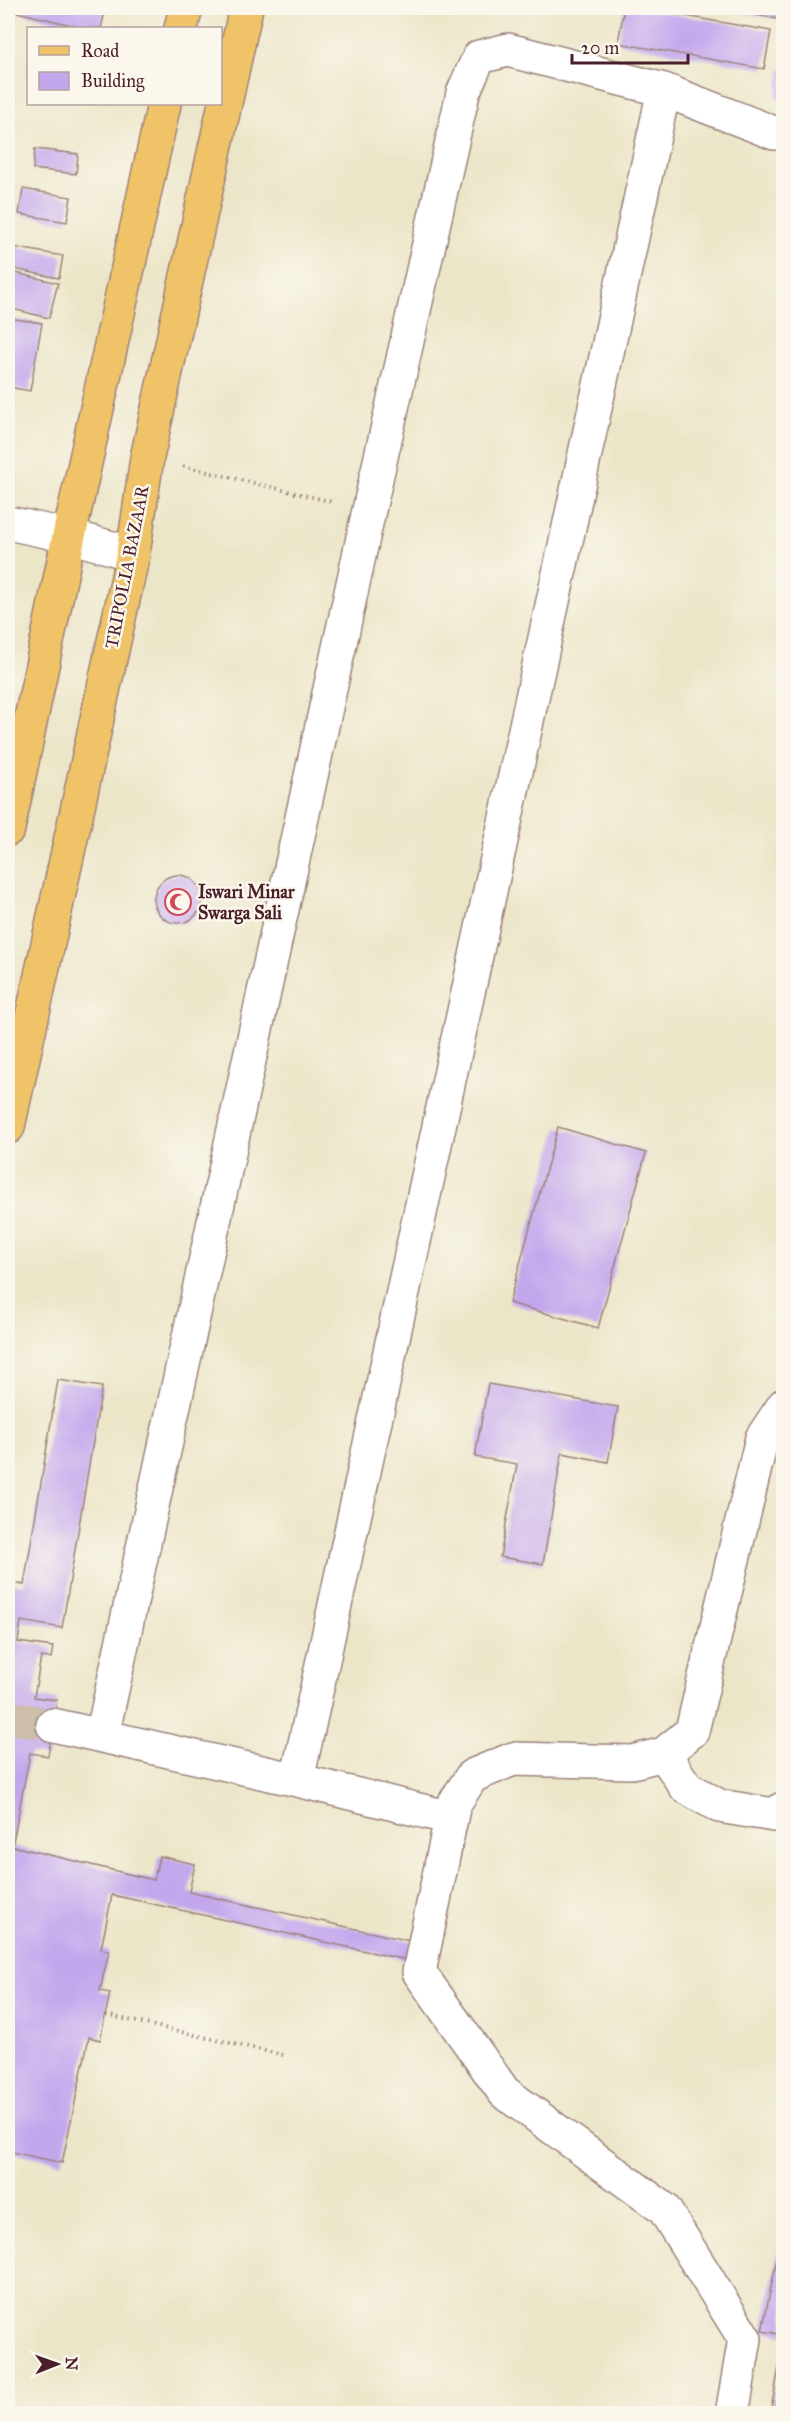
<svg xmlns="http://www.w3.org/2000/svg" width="791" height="2421" font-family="'IM FELL Great Primer',serif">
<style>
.building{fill:#c3a7ed}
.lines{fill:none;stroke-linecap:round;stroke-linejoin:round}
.minor-tunnel{stroke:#ccbea9;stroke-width:33;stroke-dasharray:33 16;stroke-linecap:butt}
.minor-casing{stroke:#9b827a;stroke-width:36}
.major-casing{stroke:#9b827a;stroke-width:36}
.path{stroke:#9b827a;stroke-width:4;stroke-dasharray:1.5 4.5;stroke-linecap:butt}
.minor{stroke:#fff;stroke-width:33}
.major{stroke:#f1c369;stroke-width:33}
.labels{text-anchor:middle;stroke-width:5;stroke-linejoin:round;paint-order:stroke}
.street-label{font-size:18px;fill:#4a1f2b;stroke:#fbf7ec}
.poi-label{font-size:18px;font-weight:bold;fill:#4a1f2b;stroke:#fbf7ec;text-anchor:start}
</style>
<rect width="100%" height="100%" fill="#fbf7ec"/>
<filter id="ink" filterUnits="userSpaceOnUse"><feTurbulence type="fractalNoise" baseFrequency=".0167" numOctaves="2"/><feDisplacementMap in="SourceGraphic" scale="12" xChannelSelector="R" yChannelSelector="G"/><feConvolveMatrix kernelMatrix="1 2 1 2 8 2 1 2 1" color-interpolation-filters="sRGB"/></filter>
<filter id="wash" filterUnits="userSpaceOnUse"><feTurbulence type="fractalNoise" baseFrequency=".008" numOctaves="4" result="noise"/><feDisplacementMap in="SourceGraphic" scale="24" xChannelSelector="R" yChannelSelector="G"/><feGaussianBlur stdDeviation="1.35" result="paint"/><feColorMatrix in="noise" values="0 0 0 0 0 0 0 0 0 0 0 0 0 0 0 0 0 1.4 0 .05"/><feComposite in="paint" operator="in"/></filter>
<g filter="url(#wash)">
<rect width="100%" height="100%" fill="#ece6c9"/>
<g id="blocks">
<path class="building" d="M8,8H106L101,28H84L8,10Z
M624,8H640L771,31L764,69L618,43Z
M721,8H784V20L721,9Z
M781,69H784V99L776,97Z
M35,149L78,154L76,174L33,169Z
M23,189L71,197L67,222L19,214Z
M8,246L63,256L59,278L8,268Z
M8,271L58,283L49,318L8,308Z
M8,318L42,323L30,391L8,387Z
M8,475L14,476L13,486L8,484Z
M154 899a24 24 0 1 1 48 0a24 24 0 1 1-48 0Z
M558,1127L646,1153L598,1328L509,1303Z
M58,1380L102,1387L62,1628L21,1621L18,1642L53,1647L51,1658L41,1657L34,1697L57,1700L48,1756L30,1753L13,1842L8,1841V1582L24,1585Z
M488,1384L618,1407L608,1462L562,1453L543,1564L500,1557L517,1464L475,1457Z
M8,1845L154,1880L159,1856L195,1864L189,1892L415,1942L411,1961L112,1895L101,1949L109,1951L100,1991L110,1993L100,2040L89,2037L62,2163L8,2151Z
M782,2234H784V2335L762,2331Z
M782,2353L784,2414H770Z"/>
</g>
</g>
<g filter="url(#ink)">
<use href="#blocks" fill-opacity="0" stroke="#9b827a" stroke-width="1.5"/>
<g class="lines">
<path class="minor-tunnel" d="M8,1717L53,1725"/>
<defs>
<path id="minor" d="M664,90L774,133H784
M8,523L69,536L133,554
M53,1725L297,1780L451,1818
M102,1736L369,510L463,93L479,57L508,50L664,90L297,1780
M664,1754L686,1787L719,1806L774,1815L784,1808
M732,2414L745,2339L664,2209L504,2092L419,1972L454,1804L472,1776L513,1759L632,1762L664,1754L692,1731L762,1438L784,1405"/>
<path id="major" d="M181,28L186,8
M8,829L69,536L164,104
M8,1127L133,554L147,458L246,8"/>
</defs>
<use href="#minor" class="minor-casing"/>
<use href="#major" class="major-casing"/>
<path class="path" d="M183,466L333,502
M106,2015L283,2055"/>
<use href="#minor" class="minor"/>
<use href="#major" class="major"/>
</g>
</g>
<defs>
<symbol id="mosque-ring" viewBox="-11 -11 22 22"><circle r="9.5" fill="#fbf7ec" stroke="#d1495b" stroke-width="1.5"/><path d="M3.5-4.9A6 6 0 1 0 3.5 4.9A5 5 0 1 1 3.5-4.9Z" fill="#d1495b"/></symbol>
</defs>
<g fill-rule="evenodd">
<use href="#mosque-ring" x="163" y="887" width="30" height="30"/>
</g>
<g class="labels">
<g class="street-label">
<text transform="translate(127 567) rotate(-79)" y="6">TRIPOLIA BAZAAR</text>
</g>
<g class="poi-label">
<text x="198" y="898">Iswari Minar<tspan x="198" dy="21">Swarga Sali</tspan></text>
</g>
</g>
<rect width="791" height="2421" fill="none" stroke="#fbf7ec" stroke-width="30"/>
<rect x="27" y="27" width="195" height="78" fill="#fbf7ec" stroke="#b4a19f" stroke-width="1.5"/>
<rect x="39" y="46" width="30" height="9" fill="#f1c369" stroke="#b4a19f" stroke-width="1.5"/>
<text x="81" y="57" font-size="18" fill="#4a1f2b">Road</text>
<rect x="39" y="72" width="30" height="18" fill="#c3a7ed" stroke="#b4a19f" stroke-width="1.5"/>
<text x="81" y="87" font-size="18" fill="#4a1f2b">Building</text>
<g transform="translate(57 2364) rotate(89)" stroke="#fbf7ec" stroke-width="4.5" paint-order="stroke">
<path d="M0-4.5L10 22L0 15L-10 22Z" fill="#4a1f2b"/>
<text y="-9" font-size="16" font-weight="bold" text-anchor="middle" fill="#4a1f2b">N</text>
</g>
<path d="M572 54v9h116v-9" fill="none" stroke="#4a1f2b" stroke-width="3"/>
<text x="581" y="54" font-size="18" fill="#4a1f2b" stroke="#fbf7ec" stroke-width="4.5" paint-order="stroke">20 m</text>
</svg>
